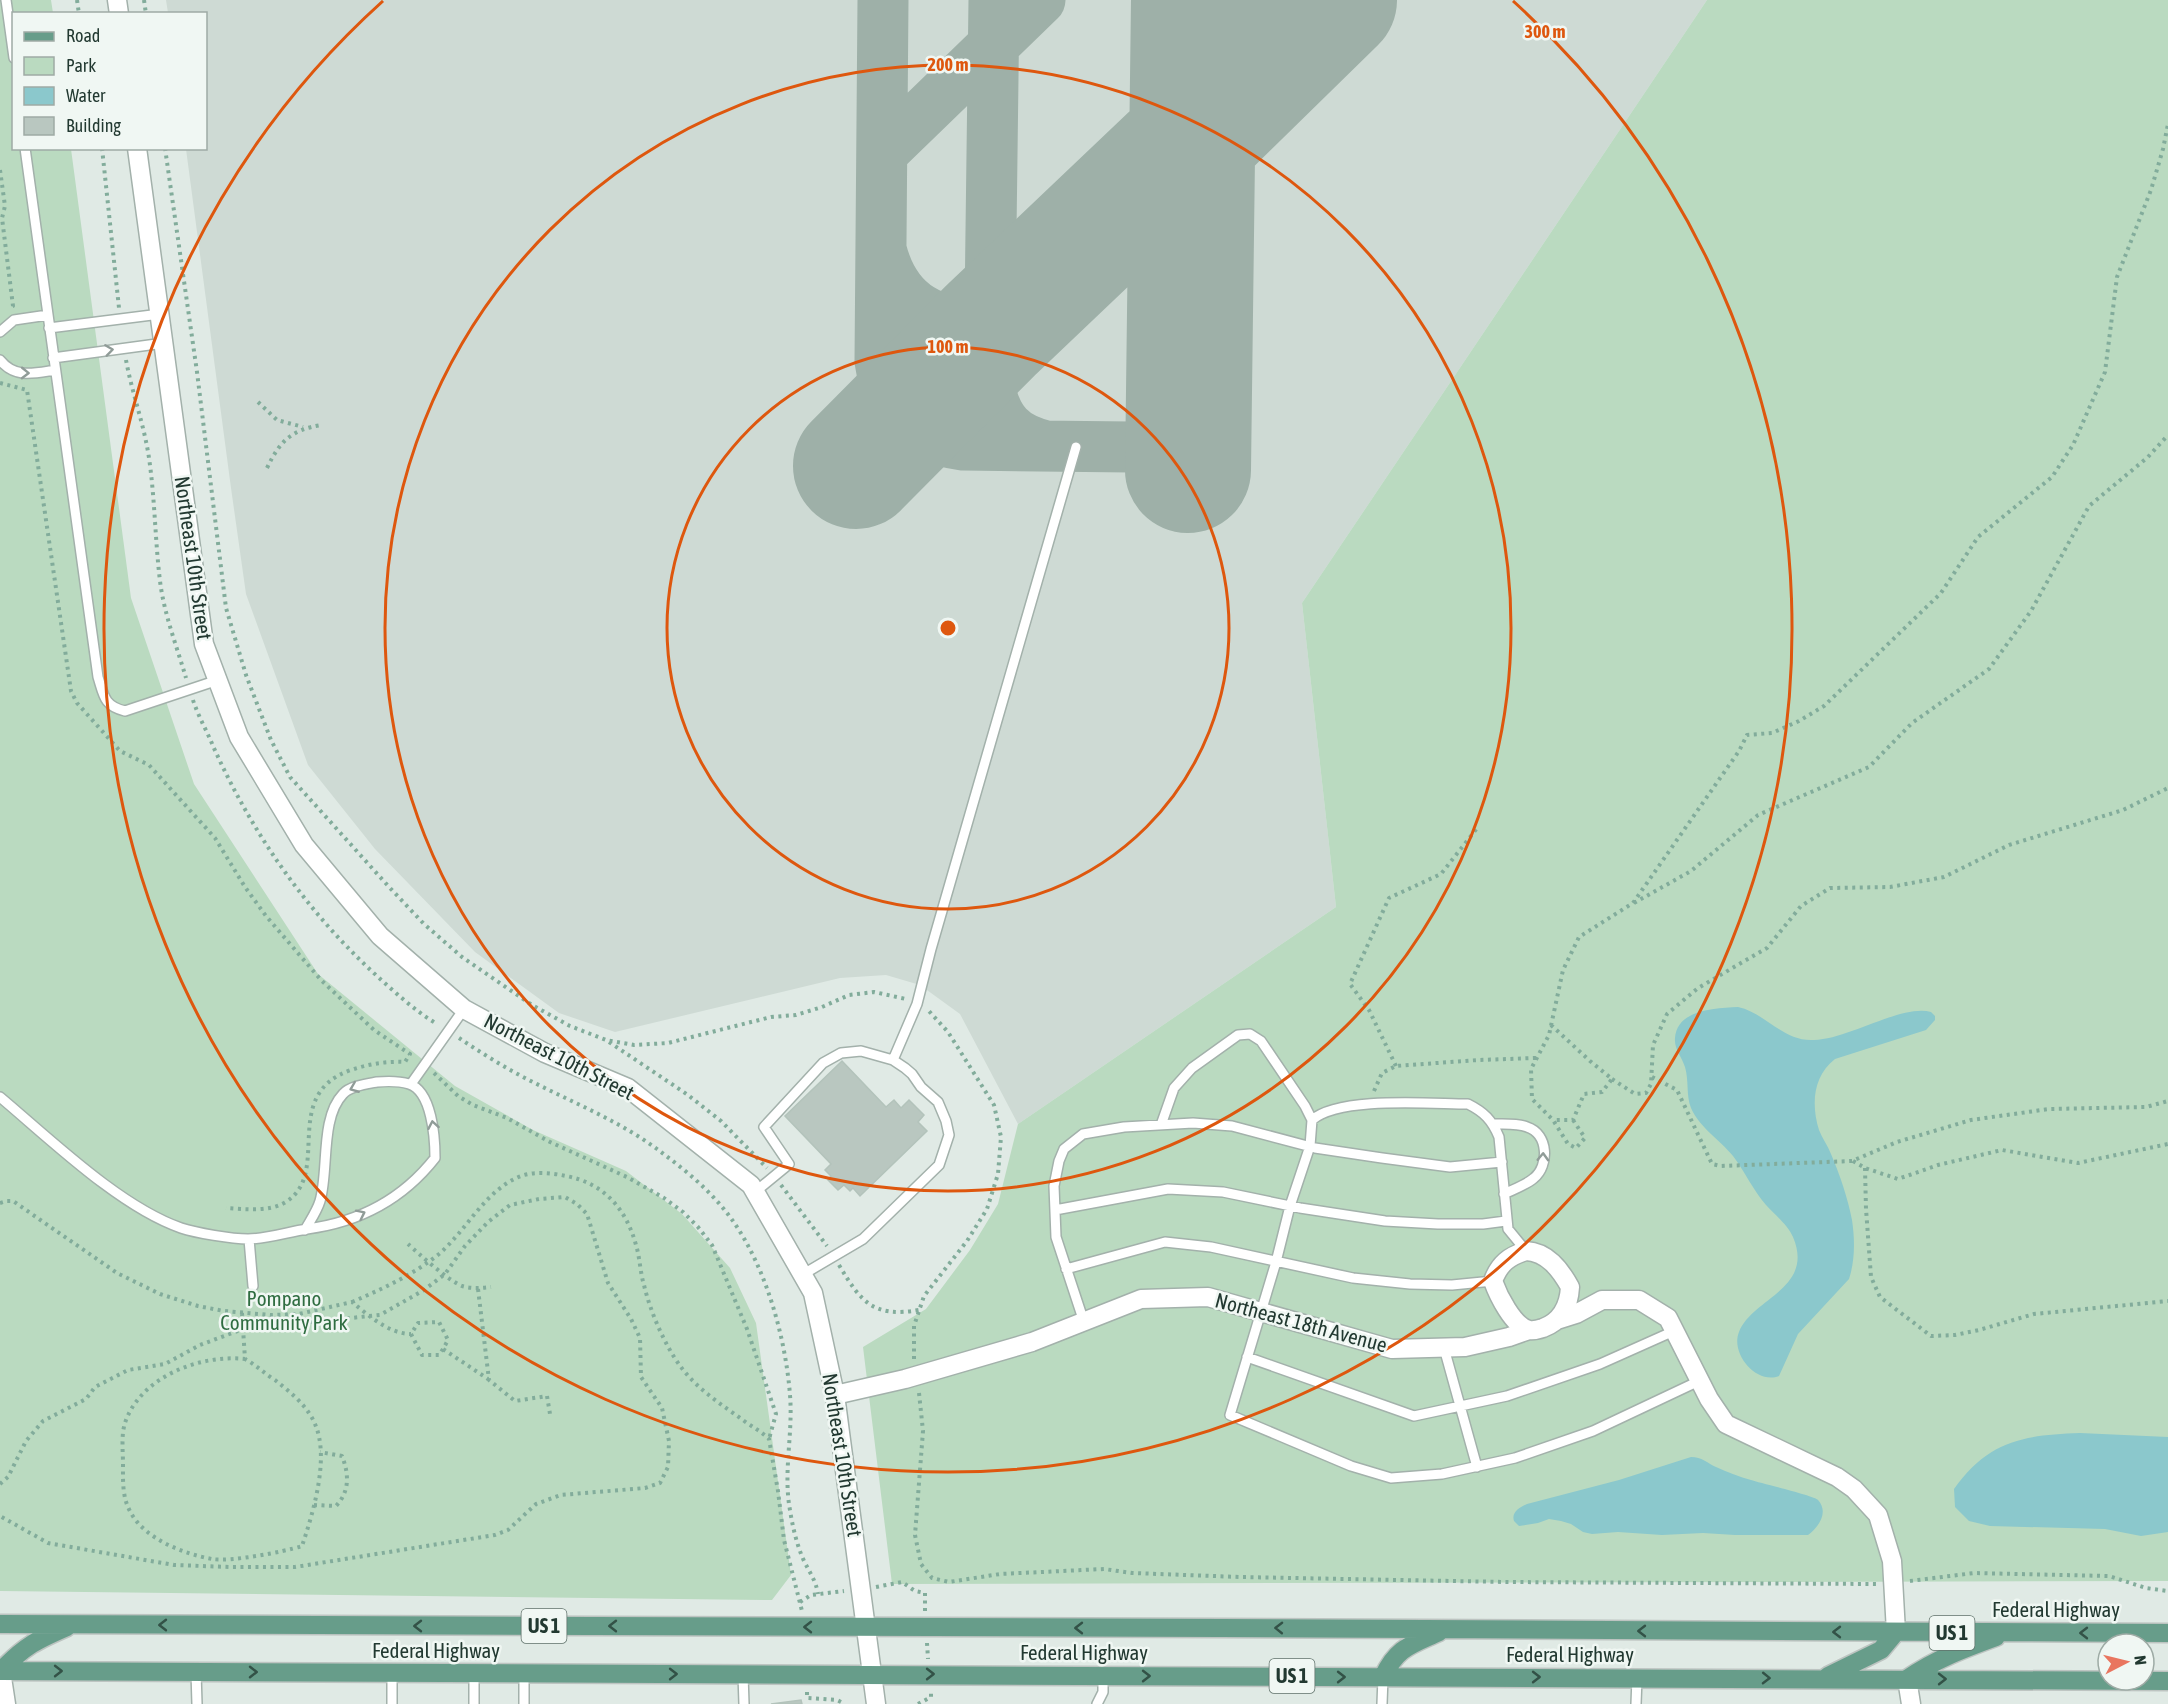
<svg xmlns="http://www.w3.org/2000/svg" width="2168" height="1704" font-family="'Asap Condensed',sans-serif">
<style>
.built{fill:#cedad4}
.green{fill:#badac0}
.water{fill:#8bc8cc}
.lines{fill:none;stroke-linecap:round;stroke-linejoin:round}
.taxiway{stroke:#9eb0a8;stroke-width:51}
.runway{stroke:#9eb0a8;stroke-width:126}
.building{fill:#b9c7c0;stroke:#b3c3bb;stroke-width:1.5}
.service-casing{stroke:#a3b1ab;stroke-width:12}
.minor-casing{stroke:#a3b1ab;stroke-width:21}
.tertiary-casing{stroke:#a3b1ab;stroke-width:21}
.primary-casing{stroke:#bdc4c1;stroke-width:21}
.path{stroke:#82ac9b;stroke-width:4;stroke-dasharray:3 4.5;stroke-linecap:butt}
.service{stroke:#fff;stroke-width:9}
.minor{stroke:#fff;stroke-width:18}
.tertiary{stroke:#fff;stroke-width:18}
.primary{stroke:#679d8a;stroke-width:18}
.oneway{stroke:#909c98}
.oneway2{stroke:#335247}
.ring{fill:none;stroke:#de570e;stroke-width:3}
.labels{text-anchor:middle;stroke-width:5;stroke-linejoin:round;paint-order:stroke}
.shield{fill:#f0f7f3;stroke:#60726b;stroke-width:1.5}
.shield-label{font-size:20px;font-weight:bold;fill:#223931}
.street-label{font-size:21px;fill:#223931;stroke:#f0f7f3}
.park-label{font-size:21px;fill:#2f6d41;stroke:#f0f7f3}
.centre{fill:#de570e;stroke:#f0f7f3;stroke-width:3}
.ring-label{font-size:18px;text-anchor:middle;font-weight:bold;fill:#de570e;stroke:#f0f7f3;stroke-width:5;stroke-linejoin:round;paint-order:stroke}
</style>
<rect width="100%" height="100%" fill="#e0eae5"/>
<path class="built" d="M166,0H1707L1302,603L1336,907L1018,1124L960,1014L920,985L886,975L840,978L615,1032L559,1013L475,952L375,849L308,765L246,594L231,488L186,149L206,148V14L168,13Z"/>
<path class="green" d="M0,0H51L53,13L14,14V148L71,149L131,598L194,784L318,974L455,1086L533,1130L626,1171L682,1214L730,1268L756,1323L791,1575L772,1600L0,1591Z
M1707,0H2168V1581L892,1584L863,1347L926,1309L970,1250L998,1204L1018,1124L1336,907L1302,603Z"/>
<path class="water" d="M1738,1007C1766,1013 1783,1042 1814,1040C1849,1039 1902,1004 1931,1012L1935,1016V1020L1926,1030L1835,1059C1813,1076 1811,1104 1819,1130C1822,1138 1828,1146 1831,1154C1840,1175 1848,1199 1852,1220C1855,1240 1855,1261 1849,1279L1798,1334L1779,1376C1757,1385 1730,1354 1739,1332C1752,1298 1815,1289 1793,1237C1788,1225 1775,1215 1766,1205C1753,1190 1745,1172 1733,1156C1720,1140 1700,1128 1691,1108C1686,1096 1689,1080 1685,1067C1682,1057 1674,1049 1675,1038C1677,1009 1717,1008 1738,1007Z
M2080,1433L2168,1437V1532L2141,1536L2105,1529L1990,1526L1969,1521L1955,1507L1954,1489C1988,1441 2023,1435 2080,1433Z
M1691,1457C1702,1457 1707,1463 1716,1467C1727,1472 1740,1477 1751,1480C1760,1483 1815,1496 1818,1500C1829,1512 1819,1527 1808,1535H1735L1703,1533L1662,1535L1618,1532L1592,1534L1583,1532L1571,1524L1561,1521L1549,1519L1538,1523L1519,1526L1514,1521C1511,1512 1520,1507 1527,1504L1619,1480Z"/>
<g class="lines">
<path class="taxiway" d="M883,0L880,361C888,414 909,437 963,445L1131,447C1163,442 1183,418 1190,387
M994,0L989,386C997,421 1011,438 1046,446
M882,153L1040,0
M881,249C896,310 935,321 991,330"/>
<path class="runway" d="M856,466L991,330L1193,138L1334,0
M1188,470L1194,0"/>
</g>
<path class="building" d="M842,1061L886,1107L894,1100L901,1108L909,1100L924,1115L918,1122L927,1131L860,1196L853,1188L850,1191L844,1185L838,1190L828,1180L831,1176L825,1170L831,1164L785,1116Z
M801,1700L802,1704H771Z"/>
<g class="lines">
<defs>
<path id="service" d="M6,0L14,58
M25,148L98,677C104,696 104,706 125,711L218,680
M49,328L160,314
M0,332L14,320L48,315
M53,358L164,343
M0,360C15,379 35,373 55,370
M893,1060L917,1004L931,949L1076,447
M411,1084L464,1009
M0,1097C50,1139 120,1207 181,1228C196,1233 232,1239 248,1239C267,1239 288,1232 307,1229C360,1222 402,1200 435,1158C435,1138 432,1091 409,1084C399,1081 387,1081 377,1082C366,1084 350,1086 343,1094C320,1118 329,1170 320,1201C317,1211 310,1221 305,1230
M1312,1120C1340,1096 1431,1104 1468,1104C1484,1112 1492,1120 1499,1137L1508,1229L1526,1251
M1494,1124C1504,1124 1518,1123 1527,1127C1549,1134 1549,1166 1534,1178C1526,1185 1514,1189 1504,1194
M1161,1125L1174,1088L1192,1068L1238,1035L1250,1034L1261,1041L1305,1106L1312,1120L1310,1146L1290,1206L1276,1262L1230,1415L1351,1466L1391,1478L1442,1474L1515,1458L1593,1431L1699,1381
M755,1192L789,1164L764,1127L823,1063L841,1053L861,1051L893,1060L905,1068L912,1074L921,1087L938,1102L946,1121L949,1135L939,1165L863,1239L802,1275
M1055,1210L1168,1189L1223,1192L1300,1208L1385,1221L1438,1224H1483L1506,1221
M249,1239L253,1286
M1066,1269L1165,1242L1211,1247L1353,1278L1410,1284L1452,1285L1493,1281
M1084,1322L1056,1237L1054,1186L1059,1161L1064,1149L1083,1134L1124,1127L1193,1123L1232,1126L1315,1148L1382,1158L1450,1167L1502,1162
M1444,1348L1477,1467
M1247,1357L1414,1416L1507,1396L1600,1364L1674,1331
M196,1672L197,1704
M392,1673V1704
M474,1673V1704
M743,1674L744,1704
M524,1704V1674
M1097,1704L1103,1692V1675
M1382,1704L1383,1677
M1636,1704L1637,1678"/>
<path id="minor" d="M1526,1251C1547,1252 1560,1269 1570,1287C1569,1305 1562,1321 1543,1328C1540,1329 1534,1331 1529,1330C1513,1326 1498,1295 1493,1281C1499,1264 1509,1256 1526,1251Z
M1557,1320L1576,1314L1602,1300H1639L1668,1318L1709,1399L1726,1424L1837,1477L1854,1489L1878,1515L1892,1561L1896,1632
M835,1395L905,1379L1032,1342L1141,1299L1208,1297L1392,1349L1465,1347L1509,1337L1529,1330
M1,1671L6,1704
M1907,1679L1911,1704"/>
<path id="tertiary" d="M117,0L119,14
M137,148L204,644L239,737L304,845L380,936L464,1009L545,1053L628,1088L751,1185L813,1293L835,1395L876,1704"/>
<path id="primary" d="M0,1624L1221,1628L2168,1633
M0,1671L2168,1681
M1,1671C24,1646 37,1640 67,1627
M1828,1676L1881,1650L1896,1632
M1383,1677C1397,1647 1411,1645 1439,1632
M1907,1679C1936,1659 1963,1649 1996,1637"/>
</defs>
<use href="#service" class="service-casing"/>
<use href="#minor" class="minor-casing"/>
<use href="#tertiary" class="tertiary-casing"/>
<use href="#primary" class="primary-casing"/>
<path class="path" d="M77,0L79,14
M144,0L146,14
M102,148L119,308
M165,148L197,372L226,608L246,675L271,740L290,777L390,888L424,924L462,957L532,1005L570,1026L606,1040L634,1045L668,1043L771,1017L796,1015L822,1007L849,995L874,992L906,999
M0,170L5,206L2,218L13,306L11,307
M126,360C132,393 144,424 149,458C155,499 155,540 160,581C164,614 177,647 186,678
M0,383L27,390L71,691L77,703L120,751L149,765L215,838L245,887L266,916L321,980L374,1030L410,1054L405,1062C387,1061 368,1064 351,1070C278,1095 334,1175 284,1203C268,1212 244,1209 226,1208
M258,402L277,420L303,427
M267,468C280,441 291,430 321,425
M193,700C198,716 207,731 213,746C252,833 306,911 377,976C396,993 415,1011 437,1024
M1634,903L1691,871L1758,815L1869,767L1912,723L1989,669L2031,611L2089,506L2148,457L2168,435
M1551,1025L1590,1061L1612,1079L1602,1092L1584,1094L1573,1120H1554
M459,1038C480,1052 502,1066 525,1078C569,1101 616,1119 657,1149C677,1164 698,1180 715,1199C761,1247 785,1331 790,1395C793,1432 784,1468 789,1504C792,1524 796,1543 804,1561C810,1573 816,1581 818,1594
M609,1042L688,1095L721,1121L767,1168
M1396,1066L1369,1010L1350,984L1389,898L1441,874L1478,827
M434,1073L458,1096L473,1105L507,1118L550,1142L627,1177L664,1198L683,1212L698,1227L712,1245L747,1329L776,1414L769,1439
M1652,1077L1677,1090L1712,1164L1721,1166L1852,1161L1897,1142L1971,1120L2049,1109L2146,1107L2168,1101
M1612,1079L1635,1094L1646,1093L1651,1084L1653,1045L1667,1014L1698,988L1767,948L1801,906L1830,888L1890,887L1944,877L2009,845L2123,810L2168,788
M1374,1091L1382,1073L1396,1066L1478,1060L1536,1058
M1573,1120L1585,1138L1576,1148L1568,1144L1553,1120L1532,1099L1531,1069L1549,1035L1563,970L1579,937L1633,903L1739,751L1747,735L1772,733L1799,721L1824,706L1941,593L1978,537L2052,477L2073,445L2105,372L2117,277L2151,190L2163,149L2168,124
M1853,1161L1865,1168L1898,1179L1938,1165L2002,1150L2078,1163L2168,1144
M1865,1168L1866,1209L1871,1277L1880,1297L1931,1336L1955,1335L1979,1330L2034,1314L2168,1301
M781,1185L827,1246
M0,1203L7,1201H13L117,1273L160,1294L198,1306L224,1311L271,1315L299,1314L352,1302C368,1315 389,1334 411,1334
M408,1244C419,1254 449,1281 462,1286C472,1289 481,1288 491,1287
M839,1265C861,1302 873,1318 919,1310
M478,1289L489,1380L515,1401L547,1396L550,1414
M352,1302C382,1289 413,1275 439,1254C466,1231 486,1189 521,1176C535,1171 552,1173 566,1176C603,1183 626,1208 636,1245C640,1258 640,1272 644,1285C650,1311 665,1346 681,1367C697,1389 722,1405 743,1420C752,1427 761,1431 769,1439L778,1491L784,1540L802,1611
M242,1313L245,1359C256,1365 264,1373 275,1380C290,1392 307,1405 315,1424C330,1458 313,1513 302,1546C283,1552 231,1562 212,1559C184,1554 145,1539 131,1513C122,1498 123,1481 123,1464C123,1452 121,1435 125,1423C140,1377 200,1354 245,1359
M443,1349L439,1355H422L411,1334L418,1323L439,1322L448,1340L443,1349L488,1379
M914,1359V1326L924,1296L967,1241L987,1209L998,1174L1001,1137L994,1105L948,1032L928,1010
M919,1393L923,1431L915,1535L921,1564L932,1578L949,1582L1000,1574L1104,1569L1132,1573L1240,1577L1506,1582L1876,1584
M0,1484L8,1477L26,1441L43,1421L86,1399L95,1387L128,1370L165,1364L200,1345L243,1329L380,1315L424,1290L445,1274L465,1246L488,1222L510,1205L539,1199L565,1197L577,1204L587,1214L608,1283L631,1319L640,1338L641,1377L662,1408L669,1441L668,1467L660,1483L645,1488L561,1495L536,1504L508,1530L495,1535L295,1567H230L174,1565L48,1543L0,1516
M314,1505L336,1506C350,1491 349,1474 342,1456L320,1452
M1910,1581L1974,1573L2109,1576L2146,1588L2168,1591
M876,1587L902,1582L915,1591L925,1593V1611
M800,1602L811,1595L844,1591
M927,1643L928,1659
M807,1692V1698L837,1700L845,1704
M918,1704L931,1697V1691"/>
<use href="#service" class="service"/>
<use href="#minor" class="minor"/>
<use href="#tertiary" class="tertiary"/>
<use href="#primary" class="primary"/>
</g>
<defs><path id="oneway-chevron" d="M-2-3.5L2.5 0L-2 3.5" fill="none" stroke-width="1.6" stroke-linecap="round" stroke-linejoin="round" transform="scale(1.5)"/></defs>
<g class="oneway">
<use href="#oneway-chevron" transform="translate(109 350) rotate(-8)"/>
<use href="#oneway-chevron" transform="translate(25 373) rotate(1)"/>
<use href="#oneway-chevron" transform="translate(354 1088) rotate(158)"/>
<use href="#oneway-chevron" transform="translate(433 1125) rotate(-100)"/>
<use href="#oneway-chevron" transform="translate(1543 1157) rotate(-88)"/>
<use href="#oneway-chevron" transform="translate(361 1214) rotate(-26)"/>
</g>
<g class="oneway2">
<use href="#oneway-chevron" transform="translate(163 1625) rotate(-180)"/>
<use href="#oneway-chevron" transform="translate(418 1626) rotate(-180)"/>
<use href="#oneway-chevron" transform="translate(613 1626) rotate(-180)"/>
<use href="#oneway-chevron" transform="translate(808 1627) rotate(-180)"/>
<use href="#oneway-chevron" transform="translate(1079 1628) rotate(-180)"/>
<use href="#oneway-chevron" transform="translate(1279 1628) rotate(-179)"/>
<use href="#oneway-chevron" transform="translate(1642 1631) rotate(-180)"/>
<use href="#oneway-chevron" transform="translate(1837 1632) rotate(-180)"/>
<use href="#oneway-chevron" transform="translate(2084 1633) rotate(-180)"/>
<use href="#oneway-chevron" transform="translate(58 1671)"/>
<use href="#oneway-chevron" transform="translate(253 1672)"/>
<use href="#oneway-chevron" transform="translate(673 1674)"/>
<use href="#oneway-chevron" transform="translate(930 1674)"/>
<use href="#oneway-chevron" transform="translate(1146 1676)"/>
<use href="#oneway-chevron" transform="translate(1341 1677)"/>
<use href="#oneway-chevron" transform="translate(1536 1677)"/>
<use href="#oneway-chevron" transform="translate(1766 1678) rotate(1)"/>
<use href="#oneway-chevron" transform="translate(1942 1679)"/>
</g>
<g class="ring">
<circle cx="948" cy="628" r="281"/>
<circle cx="948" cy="628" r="563"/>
<path d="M1513 1A844 844 0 1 1 383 1"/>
</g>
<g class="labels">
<g class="shield">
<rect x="521.5" y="1609" width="45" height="34" rx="4.5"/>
<rect x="1929.5" y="1616" width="45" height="34" rx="4.5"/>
<rect x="1269.5" y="1659" width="45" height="34" rx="4.5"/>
</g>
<g class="shield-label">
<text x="544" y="1633">US 1</text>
<text x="1952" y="1640">US 1</text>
<text x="1292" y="1683">US 1</text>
</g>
<g class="street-label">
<text transform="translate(193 558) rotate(82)" y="7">Northeast 10th Street</text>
<text transform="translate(559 1057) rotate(27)" y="7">Northeast 10th Street</text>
<text transform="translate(1301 1323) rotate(15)" y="7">Northeast 18th Avenue</text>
<text transform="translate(842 1455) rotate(81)" y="7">Northeast 10th Street</text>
<text x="2056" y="1617">Federal Highway</text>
<text x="436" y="1658">Federal Highway</text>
<text x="1084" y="1660">Federal Highway</text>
<text x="1570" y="1662">Federal Highway</text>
</g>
<g class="park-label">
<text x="284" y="1306">Pompano<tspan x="284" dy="24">Community Park</tspan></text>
</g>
</g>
<circle cx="948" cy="628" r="9" class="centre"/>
<g class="ring-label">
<text x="1545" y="38">300 m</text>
<text x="948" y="71">200 m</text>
<text x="948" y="353">100 m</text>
</g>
<rect x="12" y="12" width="195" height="138" fill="#f0f7f3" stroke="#9eaba5" stroke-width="1.5"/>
<rect x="24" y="32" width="30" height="9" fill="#679d8a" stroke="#9eaba5" stroke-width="1.5"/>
<text x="66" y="42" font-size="18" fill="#223931">Road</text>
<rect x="24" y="57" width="30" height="18" fill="#badac0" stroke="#9eaba5" stroke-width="1.5"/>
<text x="66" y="72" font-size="18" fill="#223931">Park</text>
<rect x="24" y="87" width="30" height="18" fill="#8bc8cc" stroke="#9eaba5" stroke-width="1.5"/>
<text x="66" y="102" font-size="18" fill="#223931">Water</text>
<rect x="24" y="117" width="30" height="18" fill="#b9c7c0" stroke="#9eaba5" stroke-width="1.5"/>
<text x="66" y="132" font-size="18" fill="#223931">Building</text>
<g transform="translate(2126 1662) rotate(83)"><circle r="28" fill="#f0f7f3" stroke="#9eaba5" stroke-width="1.5"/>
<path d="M0-4.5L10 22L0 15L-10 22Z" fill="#e9755f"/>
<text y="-9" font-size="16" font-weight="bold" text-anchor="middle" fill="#223931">N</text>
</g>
</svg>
